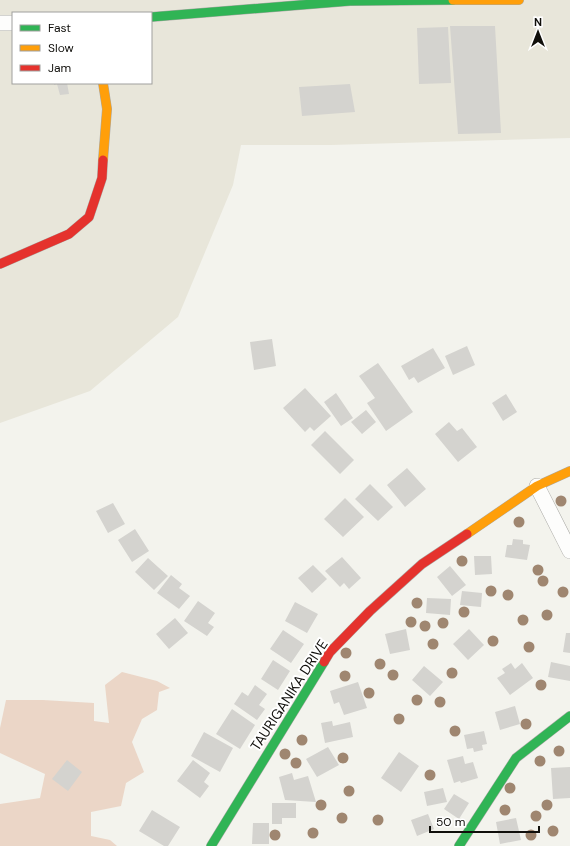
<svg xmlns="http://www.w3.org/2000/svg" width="570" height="846" font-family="'DM Sans',sans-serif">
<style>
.built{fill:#e8e6da;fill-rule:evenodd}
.green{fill:#ebd6c7}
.building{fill:#d4d3cf}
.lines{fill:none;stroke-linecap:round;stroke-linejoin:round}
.street-casing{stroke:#a9a8a4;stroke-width:16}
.fast-casing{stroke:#a9a8a4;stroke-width:10}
.slow-casing{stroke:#a9a8a4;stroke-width:10}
.jam-casing{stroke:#a9a8a4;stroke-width:10}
.street{stroke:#fdfdfc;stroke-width:15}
.fast{stroke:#30b455;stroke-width:9}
.slow{stroke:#ff9f0a;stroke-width:9}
.jam{stroke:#e5322d;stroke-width:9}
.tree{fill:#9f8670}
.labels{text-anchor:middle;stroke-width:4;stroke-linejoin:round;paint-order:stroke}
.street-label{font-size:14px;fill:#100f0b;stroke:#fff}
</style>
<rect width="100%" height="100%" fill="#f3f3ed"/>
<path class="built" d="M0,0H570V138L331,145H241L233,185L178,317L90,391L0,423ZM13,13H151V83H13Z"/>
<path class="green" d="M122,672L157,681L170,688L159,692L157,710L142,719L132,742L144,772L126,783L121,806L91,812V836L110,840L117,846H0V804L40,798L45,774L0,753V728L6,700H43L94,703V721L109,723L105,685Z"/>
<path class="building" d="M450,26H495L501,133L458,134Z
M448,27L451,83L419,84L417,28Z
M54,83H67L69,94L60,95L57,84L54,85Z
M350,84L355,112L302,116L299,87Z
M272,339L276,366L254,370L250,342Z
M467,346L475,365L453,375L445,356Z
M433,348L445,368L418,383L414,377L409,380L401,366Z
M378,363L413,412L386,431L367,403L375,398L359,376Z
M305,388L331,416L314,431L310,427L305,432L283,408Z
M336,393L353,418L341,426L324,402Z
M506,394L517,412L503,421L492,403Z
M366,410L376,422L362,434L351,422Z
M449,422L457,431L462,428L477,447L458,462L435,434Z
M325,431L354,460L340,474L311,445Z
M407,468L426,489L405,507L387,485Z
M370,484L393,507L378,521L355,499Z
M345,498L364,517L343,537L324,519Z
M113,503L125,524L108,533L96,511Z
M135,529L149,551L132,562L118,540Z
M513,539L523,540V544L530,545L527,560L505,557L507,545H512Z
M474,556H491L492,574L475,575Z
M342,557L361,578L349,589L344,583L340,587L325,571Z
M148,558L168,576L154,590L135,572Z
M313,565L327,579L312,593L298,578Z
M450,566L466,585L452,596L437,577Z
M171,575L182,584L179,588L190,596L179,609L157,593Z
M462,591L482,593L481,607L460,605Z
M427,598L451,599L450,615L426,613Z
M198,601L215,613L208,623L214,627L207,636L184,621Z
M295,602L318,614L307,633L285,621Z
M175,618L188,633L169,649L156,634Z
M406,629L410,650L390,654L385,634Z
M469,629L484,645L468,660L453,644Z
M283,630L304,644L291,663L270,649Z
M566,633H570V653L563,652Z
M273,660L290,671L278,690L261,679Z
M551,662L570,666V681L548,677Z
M511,663L515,669L522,663L533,678L510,695L497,678L505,673L502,669Z
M424,666L443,682L430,696L412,680Z
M358,682L367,708L344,715L339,702L334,704L330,691Z
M255,685L267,694L259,705L265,709L257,720L234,704L242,692L248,696Z
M515,706L520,724L500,730L495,712Z
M232,709L255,725L240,749L216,734Z
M332,721L333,726L350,722L353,737L325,743L321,723Z
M484,731L487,744L482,745L483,750L474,752L473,748L467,749L464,735Z
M204,732L233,748L220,772L191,756Z
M328,747L339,765L317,777L306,759Z
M399,752L419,766L401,792L381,778Z
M463,756L465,764L473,762L478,778L461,783L460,781L454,783L447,760Z
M67,760L82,772L68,791L52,779Z
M193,760L210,773L204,782L209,786L200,798L177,781Z
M570,767V798L553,799L551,768Z
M292,773L294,780L308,776L316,802L285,800L279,777Z
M443,788L447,802L427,806L424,792Z
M454,794L469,803L459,819L444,809Z
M272,803H296V818H282V824H272Z
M152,810L180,827L168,846H164L139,831Z
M428,814L434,829L417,836L411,820Z
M516,818L521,840L500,844L496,822Z
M253,823H269V844H252Z"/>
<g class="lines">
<defs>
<path id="street" d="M0,23H13
M537,486L570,551"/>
<path id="fast" d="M151,17L350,1L453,0
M211,846L324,662
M459,846L516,758L570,716"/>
<path id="slow" d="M453,0H519
M103,83L107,109L103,160
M467,534L537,486L570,471"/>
<path id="jam" d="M0,264L69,234L89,217L102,178L103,160
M324,662L330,652L370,611L422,564L467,534"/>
</defs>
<use href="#street" class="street-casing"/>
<use href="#fast" class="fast-casing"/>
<use href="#slow" class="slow-casing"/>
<use href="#jam" class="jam-casing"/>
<use href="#street" class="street"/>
<use href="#fast" class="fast"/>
<use href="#slow" class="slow"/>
<use href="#jam" class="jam"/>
</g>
<g class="tree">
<circle cx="561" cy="501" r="5.5"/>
<circle cx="519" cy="522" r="5.5"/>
<circle cx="462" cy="561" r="5.5"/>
<circle cx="538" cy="570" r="5.5"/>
<circle cx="543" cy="581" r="5.5"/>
<circle cx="491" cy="591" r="5.5"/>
<circle cx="563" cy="592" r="5.5"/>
<circle cx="508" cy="595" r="5.5"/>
<circle cx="417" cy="603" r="5.5"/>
<circle cx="464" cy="612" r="5.5"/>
<circle cx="547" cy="615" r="5.5"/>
<circle cx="523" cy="620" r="5.5"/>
<circle cx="411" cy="622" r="5.5"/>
<circle cx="443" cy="623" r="5.5"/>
<circle cx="425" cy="626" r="5.5"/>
<circle cx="493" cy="641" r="5.5"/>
<circle cx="433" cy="644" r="5.5"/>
<circle cx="529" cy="647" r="5.5"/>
<circle cx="346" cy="653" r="5.5"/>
<circle cx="380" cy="664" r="5.5"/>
<circle cx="452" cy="673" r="5.5"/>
<circle cx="393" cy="675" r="5.5"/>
<circle cx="345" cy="676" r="5.5"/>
<circle cx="541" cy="685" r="5.5"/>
<circle cx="369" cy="693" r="5.5"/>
<circle cx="417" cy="700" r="5.5"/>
<circle cx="440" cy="702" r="5.5"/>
<circle cx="399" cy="719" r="5.5"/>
<circle cx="526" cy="724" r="5.5"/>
<circle cx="455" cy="731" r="5.5"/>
<circle cx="302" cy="740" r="5.5"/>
<circle cx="559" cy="751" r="5.5"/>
<circle cx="285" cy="754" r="5.5"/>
<circle cx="343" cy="758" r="5.5"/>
<circle cx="540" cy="761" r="5.5"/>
<circle cx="296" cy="763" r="5.5"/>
<circle cx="430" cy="775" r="5.5"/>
<circle cx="510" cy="788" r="5.5"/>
<circle cx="349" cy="791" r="5.5"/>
<circle cx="321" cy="805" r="5.5"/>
<circle cx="547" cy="805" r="5.5"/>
<circle cx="505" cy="810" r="5.5"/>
<circle cx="536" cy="816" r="5.5"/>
<circle cx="342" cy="818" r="5.5"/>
<circle cx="378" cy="820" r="5.5"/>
<circle cx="553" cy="831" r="5.5"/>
<circle cx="313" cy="833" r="5.5"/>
<circle cx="275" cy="835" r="5.5"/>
<circle cx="531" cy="835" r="5.5"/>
</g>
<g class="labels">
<g class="street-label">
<text transform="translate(289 695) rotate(-57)" y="5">TAURIGANIKA DRIVE</text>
</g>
</g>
<rect x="12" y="12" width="140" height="72" fill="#ffffff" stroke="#9f9f9d"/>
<rect x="20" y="25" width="20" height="6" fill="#30b455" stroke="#9f9f9d"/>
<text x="48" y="32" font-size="12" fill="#100f0b">Fast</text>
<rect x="20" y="45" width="20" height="6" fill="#ff9f0a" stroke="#9f9f9d"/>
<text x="48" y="52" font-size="12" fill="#100f0b">Slow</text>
<rect x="20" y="65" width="20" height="6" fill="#e5322d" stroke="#9f9f9d"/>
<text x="48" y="72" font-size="12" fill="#100f0b">Jam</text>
<g transform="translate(538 32)" stroke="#ffffff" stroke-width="3" paint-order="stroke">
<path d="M0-3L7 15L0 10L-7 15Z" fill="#100f0b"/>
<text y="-6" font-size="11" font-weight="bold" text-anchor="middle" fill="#100f0b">N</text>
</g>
<path d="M430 826v6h109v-6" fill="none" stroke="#100f0b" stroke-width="2"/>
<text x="436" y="826" font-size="12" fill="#100f0b" stroke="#ffffff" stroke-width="3" paint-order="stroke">50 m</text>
</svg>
